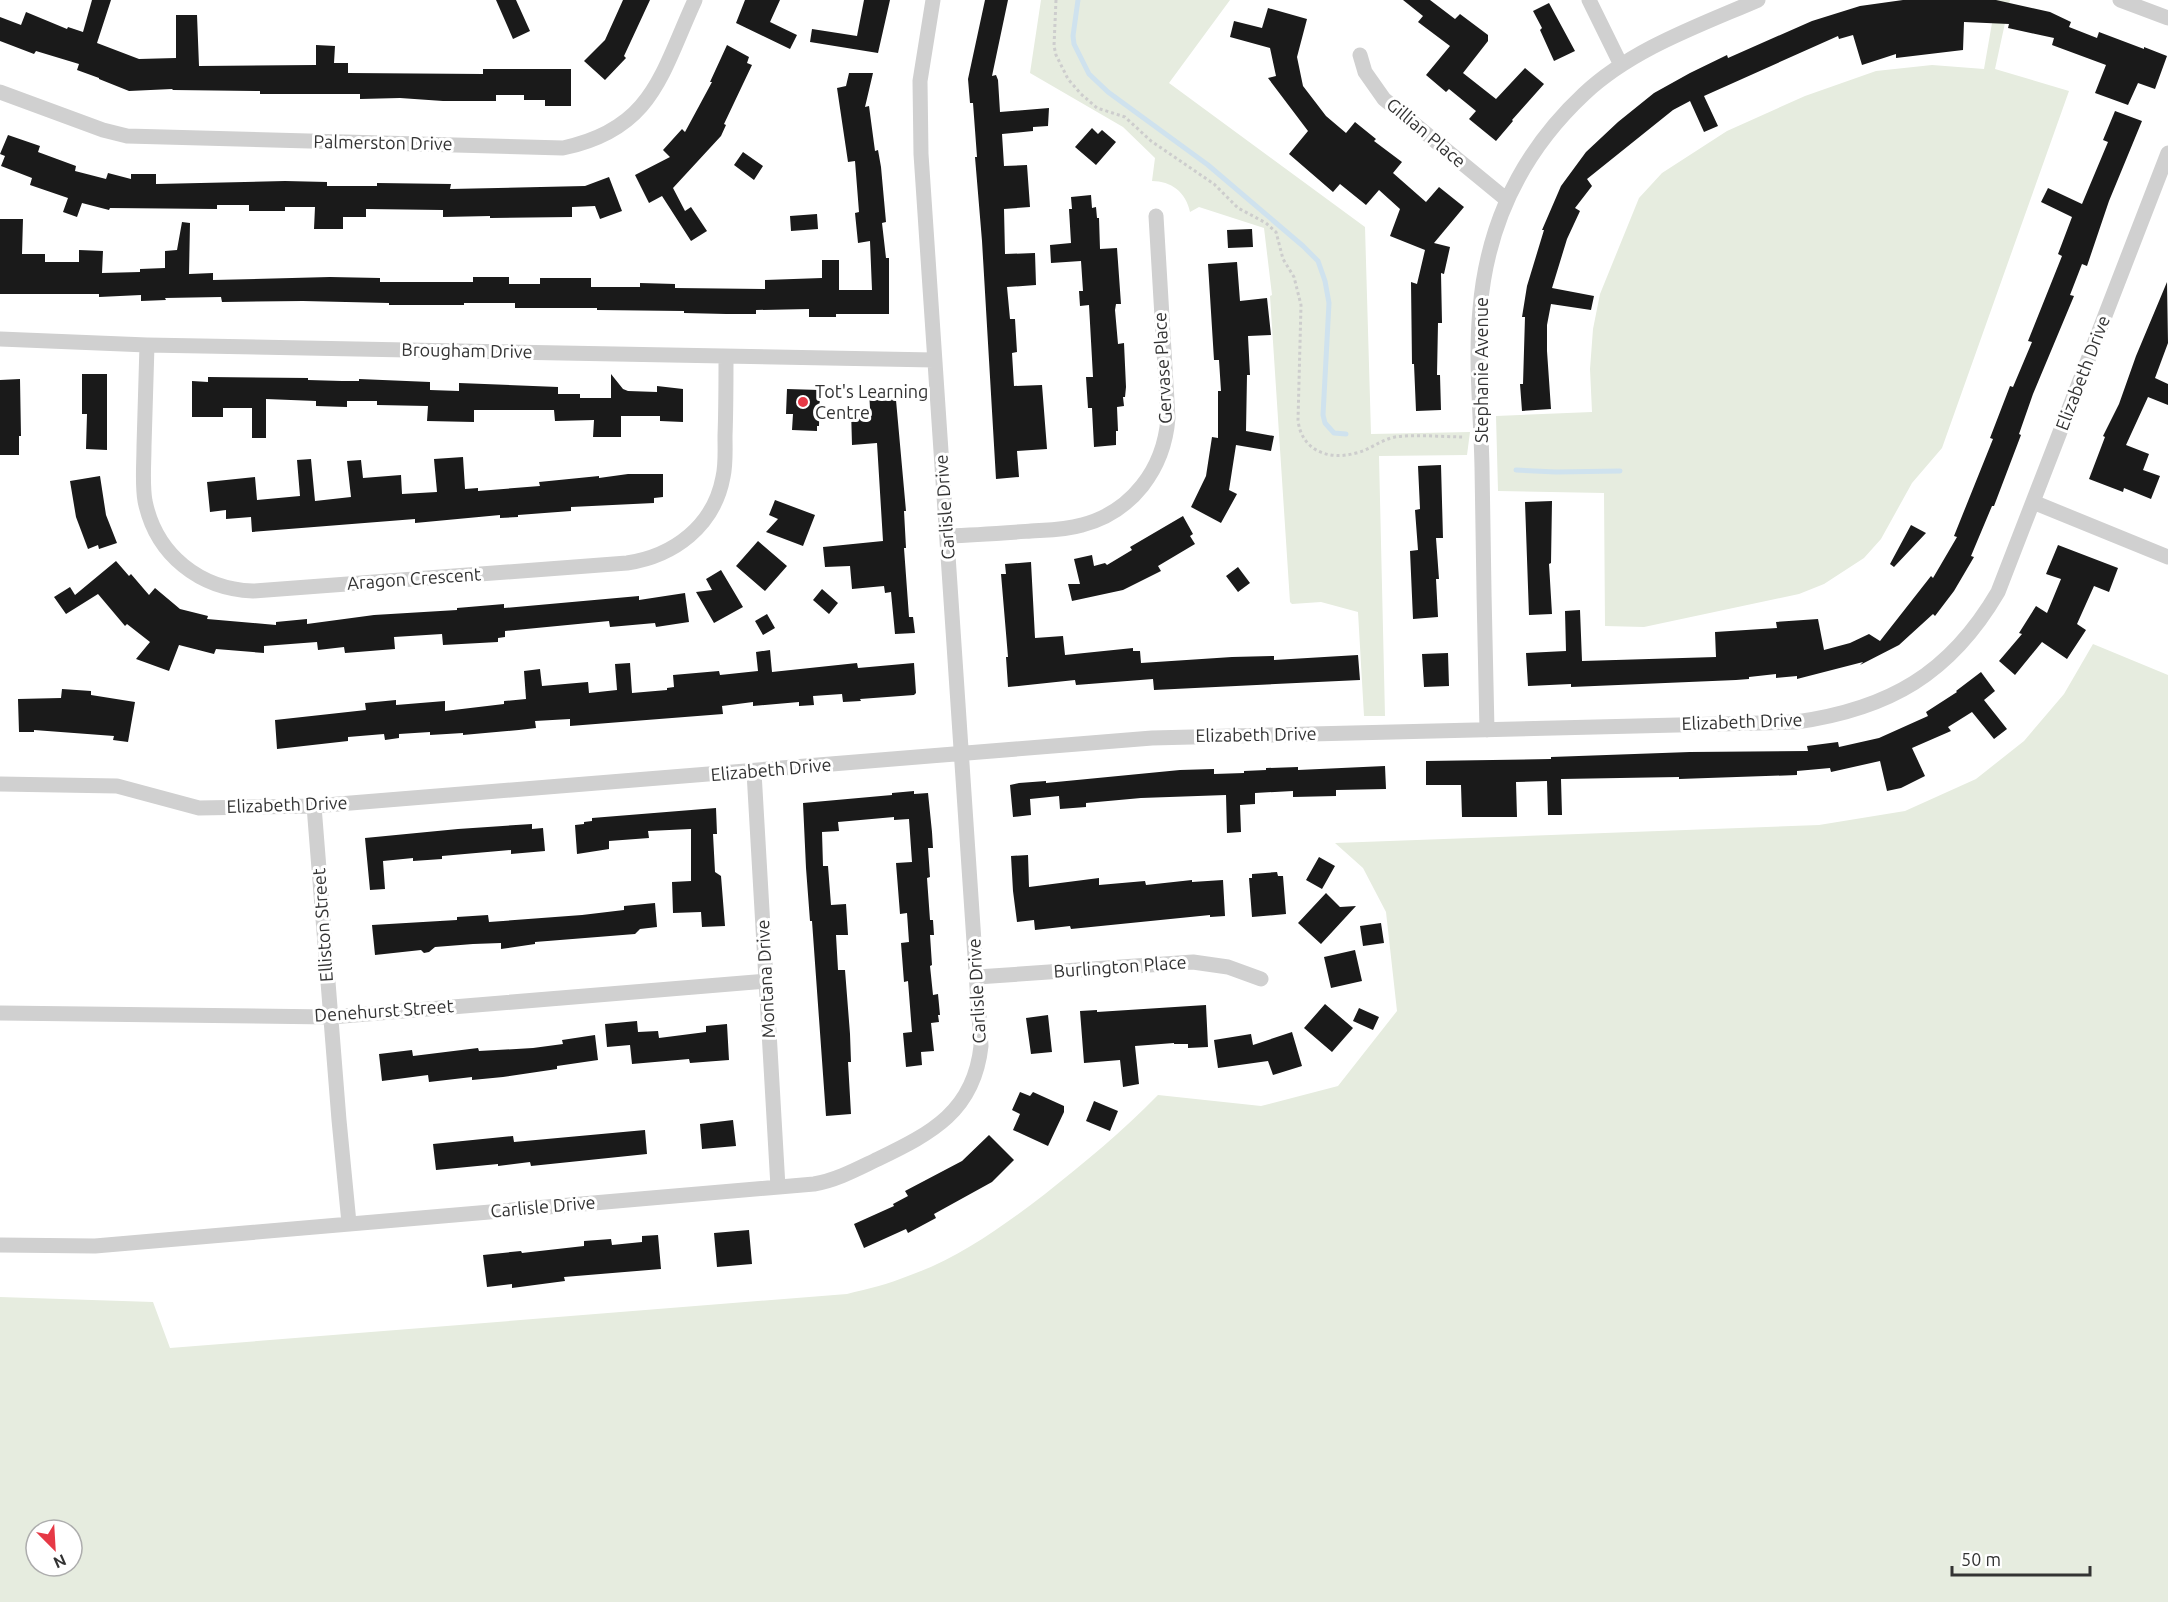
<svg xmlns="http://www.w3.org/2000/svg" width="2168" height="1602" font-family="Ubuntu,sans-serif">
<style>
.green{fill:#e6ecdf;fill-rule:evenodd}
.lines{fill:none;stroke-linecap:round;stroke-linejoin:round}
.stream{stroke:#cfe2ee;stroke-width:5}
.building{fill:#1a1a1a}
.path{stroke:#cdcdcd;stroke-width:3;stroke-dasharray:3 3;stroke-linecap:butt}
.street{stroke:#d0d0d0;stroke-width:15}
.poi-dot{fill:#e63946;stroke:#fff;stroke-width:2}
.labels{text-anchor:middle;stroke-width:6;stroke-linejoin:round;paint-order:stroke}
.street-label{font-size:18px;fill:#333;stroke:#fff}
.poi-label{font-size:18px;fill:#333;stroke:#fff;text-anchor:start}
</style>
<rect width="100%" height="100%" fill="#fff"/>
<path class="green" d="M1041,0H1230L1169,83L1365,227L1371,434L1470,432L1467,455L1379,456L1385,716H1364L1358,612L1321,602L1292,604L1290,602L1270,296L1272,295L1264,228L1199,207L1190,212C1186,192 1171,181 1152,181L1155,158L1123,127L1030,73Z
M1996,0H2010L1995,69L2069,91L1942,448L1912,483L1881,539L1864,558L1824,584L1799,594L1644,627L1605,626L1604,493L1498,491L1496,416L1592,412L1590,369L1593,329L1600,294L1639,198L1662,173L1727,131L1805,96L1876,71L1932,65L1984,69Z
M2093,644L2168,675V1602H0V1297L153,1302L170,1348L847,1294C867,1289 889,1284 908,1276C959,1258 1003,1226 1045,1194C1084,1163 1123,1131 1158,1095L1261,1106L1338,1086L1397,1011L1386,912L1363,868L1335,843L1819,825L1905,811L1976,779L2024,741L2064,694ZM36,1530H72V1566H36Z"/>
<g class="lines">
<path class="stream" d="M1078,0L1073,36L1074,44L1089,74L1108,92L1208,165L1303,246L1318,261L1325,281L1329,303L1323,415L1325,423L1334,433L1346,434
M1516,470L1556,472L1620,471"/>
</g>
<path class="building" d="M92,0H111L97,43L139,59L176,58V15H197L199,66L316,65V45L335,46L334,63H348V73L483,74V69H571V106H545V100H524V95H496V101H443L400,98L360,99V94H260V91L173,90L172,89L129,91L99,79V78L77,70L79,64L36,51L34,54L0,41V17L21,25L26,12L67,29L68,27L83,32Z
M496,0H516L530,31L513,39Z
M623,0H650L624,56L626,58L605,80L584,61L605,40Z
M745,0H780L770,22L797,35L790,49L736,23Z
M864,0H890L878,53L810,42L812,29L857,36Z
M985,0H1008L992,76L996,75L998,80L1000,112L1049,108L1048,126L1033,127V131L1002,134L1004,166L1027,165L1030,207L1004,209L1005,254L1035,253L1036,285L1007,287L1010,319H1015L1017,352L1012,353L1014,386L1042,385L1047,449L1017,451L1019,477L996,479L982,241L975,157H977L973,103H970L968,79Z
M1403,0H1430L1455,19L1460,14L1488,35V41L1463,73L1496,99L1525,68L1544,84L1512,120L1513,121L1496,141L1469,119L1476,111L1449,89L1446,92L1426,75L1450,46L1418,22L1423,16Z
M1903,0H1996L2050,12L2071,22L2069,27L2097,38L2099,32L2144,49V47L2167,56L2155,89L2138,83L2128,105L2095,93L2106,65L2052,45L2054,38L2008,28L2009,24L1964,22L1963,50L1896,58V54L1862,65L1853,35L1839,39L1838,36L1704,96L1718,126L1704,132L1690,101L1673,110L1587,179L1592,186L1575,208L1580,211L1567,239L1552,288L1594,296L1591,310L1551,304L1547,325V351L1551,409L1522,411L1520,384H1523L1525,317H1522L1527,286L1544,230H1542L1561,186L1586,152L1618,122L1654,93L1690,73L1727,55L1728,58L1812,21L1860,6Z
M1549,3L1575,51L1554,61L1540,30L1542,28L1533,11Z
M1268,8L1307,19L1297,57L1303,86L1326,116L1346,133L1355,122L1376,139L1374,141L1402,162L1393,173L1426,202L1439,187L1464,207L1434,243L1450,247L1444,274L1441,273L1442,323H1438L1437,375H1440L1441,410L1416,411L1414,364H1412L1411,282L1417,284L1425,250L1390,236L1400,209L1379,190L1366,205L1340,184L1333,192L1289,154L1308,131L1268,78L1276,76L1270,48L1230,37L1234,21L1262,28Z
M727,45L749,57L747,63L752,65L724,124L726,125L721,136L673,188L685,211L691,207L707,231L691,241L662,196L649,203L635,175L670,157L663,150L682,129L685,132L712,82H710Z
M849,73H873L865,107L869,106L875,151L878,150L881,167L886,222L882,223L886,258H889V314H836V317H809V309L756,310V314H726L684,313V311L597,310V308H515V303H464V305H389V303L303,301L222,302L221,297L165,298L166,300L141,301V295L99,297V294H0V219H23L22,254H45V262H79V250L103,251L102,273L140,272V269L165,268V251L177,250L182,222L190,223L189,274L213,273V280L330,277L380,278V282H473V277H509V284H540V278H591V287H640V283L675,284V288L765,289V280L822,278V260H839V290H872L870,241L858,243L855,213L859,212L855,161L848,162L837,88L846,86Z
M2115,111L2142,121L2109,201L2087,266L2082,264L2070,295L2074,296L2033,394L2019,434L2021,435L1994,506H1992L1971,556L1974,557L1954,591L1935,616L1933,614L1899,645L1860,665L1863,662L1797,679V676L1776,678V674L1749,677V679L1736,680L1571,687V684L1528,686L1526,653L1566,651L1565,611L1580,610L1582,661L1716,657L1715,632L1777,628L1776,622L1818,619L1824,650L1850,643L1869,634L1880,641L1931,576L1933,578L1957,537L1954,536L1993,439L1990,438L2010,386L2013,387L2032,342L2028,341L2062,256L2058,254L2072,217L2041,202L2048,188L2082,204L2108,142L2103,140Z
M1092,128L1098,134L1102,130L1116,142L1096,165L1075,147Z
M8,135L40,146L38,152L76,166L75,171L106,179L108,173L131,179V174H156V184L285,181L327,182V186H377V183L451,184L450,189L585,186L609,177L622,211L600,219L595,206L572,207V217L490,218V216L443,217V210L366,209V217H343V229H314L315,207H285V211H249V205H217V209L110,208L109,210L82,203L77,217L63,212L68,198L30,185L32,178L1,166L5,156L0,154Z
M743,152L763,166L754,180L734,165Z
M1091,195L1092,208L1096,207L1097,218H1099L1100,249L1117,248L1121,304H1116L1115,310L1118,344L1124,343L1126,387L1125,397H1123L1124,406L1117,407L1118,431H1116V445L1094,447L1092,408H1088L1086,377H1093L1089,305L1080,306L1079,291H1083L1081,261L1051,263L1050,245L1071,243L1069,209H1072L1071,197Z
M817,214L818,229L791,231L790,216Z
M1252,229L1253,247L1228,248L1227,230Z
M1237,262L1240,301L1267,298L1271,335L1248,336L1250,375H1247L1246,431L1274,436L1271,451L1236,445L1229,490L1237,494L1221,523L1191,507L1206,476L1212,437L1218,438V391H1221L1219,360H1214L1208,264Z
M2167,282L2168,343L2155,378L2168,384V405L2148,397L2126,445L2149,454L2143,470L2160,476L2151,499L2124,488L2123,492L2089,479L2105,437L2103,436L2119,404L2136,356Z
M82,374H107V450L86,449L87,414H82Z
M611,374L623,389L628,391L657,392V386L683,389V422L660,421V416H621V437H593L594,420L555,421L554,410H474V422L427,421L428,406L377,405V401H347V407L316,406V401L266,399V438H252V408H223V417H192V381L208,382V377L308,378V380L342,381H359V379L430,382V390L459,391V383L558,387V394H580V398H611Z
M20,379L21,436H19V455H0V380Z
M787,389L820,390L819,426H817V431L792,430L793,414H786Z
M895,389L906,511H904L906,548H904L909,617H913L915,633L895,634L891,592L885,593L884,586L852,589L850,566L825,567L823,547L883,541L877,443L852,445L851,409L870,408L869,391Z
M463,457L465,489L478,488V491L540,486L539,482L599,476V478L628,474H663V497L654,498V503L571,507V511L518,515V517L500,518V515L415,523V519L252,532L251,517L226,519V510L210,512L207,482L255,477L257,500L300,496L297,460L311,459L315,501L351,497L347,461L361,460L363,478L401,475L402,494L437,492L434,459Z
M1441,465L1443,538H1436L1439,579H1436L1438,617L1413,619L1410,551L1418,550L1415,510L1420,509L1418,466Z
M100,476L106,515L117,543L99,549L98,545L88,549L76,517L70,481Z
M775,500L815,515L803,546L766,532L778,519L769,515Z
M1552,501L1551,563L1549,564L1552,614L1529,615L1525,502Z
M1183,516L1193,534L1190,536L1195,544L1158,566L1161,571L1123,590L1072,601L1068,584H1080L1074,559L1092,555L1094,566L1105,563L1107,565L1132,550L1130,547Z
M1911,525L1926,533L1894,567L1890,564Z
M758,541L787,566L765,591L736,566Z
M2058,545L2118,568L2109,592L2094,586L2077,624L2086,630L2067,659L2042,642L2015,675L1999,661L2022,634L2019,633L2036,606L2047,613L2061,579L2046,574Z
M116,561L129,576L131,574L149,595L155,588L180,609L208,616L207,619L276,625V622L307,619V624L374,615L457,610V608L504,604V608L639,596V600L685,593L689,622L656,627L655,623L610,627L609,621L505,631V637L498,638V642L443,645L442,634L394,637L395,649L345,653L344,647L318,650L317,642L264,646V653L216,649L214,654L179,645L169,671L136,659L150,642L127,624L125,626L98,594L66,614L54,597L70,587L75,595Z
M1031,562L1035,638L1063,636L1065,655L1133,648V651H1140L1141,663L1232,657L1274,656V660L1358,655L1360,680L1154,690L1153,679L1076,685L1075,680L1008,687L1006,657H1008L1001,574H1006L1005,564Z
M1238,567L1250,583L1238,592L1226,576Z
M721,570L743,607L714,623L696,592L712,590L706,579Z
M822,589L838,603L829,614L813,600Z
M767,614L775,628L763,635L755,621Z
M770,650L772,672L857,663L858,668L914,663L916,693L914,695L860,699L861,701L843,702L842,694L813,696L814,705L799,706V702L753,706V702L722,706L723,714L570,726V719L535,721L536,728L519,730L463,735V733L430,735V732L399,734V738L385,740L384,734L348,737V741L277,749L275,720L366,710L365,703L396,700V705L445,701V711L504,704V701L526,699L524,671L540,669L542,686L588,682L589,693L617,690L615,664L630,663L632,693L667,690V688L674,687L673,675L719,671L720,675L758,671L756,652Z
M1448,653L1449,686L1424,687L1422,654Z
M1981,672L1995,691L1984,700L2007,729L1994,739L1972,712L1948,727L1951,731L1912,748L1925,776L1901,788L1887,791L1880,761L1831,772L1830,768L1797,771V775L1679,779V777L1561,779L1562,815H1548L1547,781L1516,782L1517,817H1462L1461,785H1426V761L1551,759V757L1690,752L1808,751L1807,746L1838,742L1839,747L1879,738L1928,716L1926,712L1957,692L1956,691Z
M62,689L91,691V695L135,702L128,742L113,740L114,736L34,730V732H19L18,699L61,698Z
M1385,766L1386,789L1336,790V796L1293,797V791L1255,793V804L1240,805L1241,832L1227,833L1226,795L1141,798L1086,803V807L1060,809L1059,796L1030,799L1031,815L1013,817L1010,785L1019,783L1046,781V783L1180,770L1214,769V774L1244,773V771L1266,770V768L1298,767V770Z
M914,791V794L928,793L932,832L933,848H928L930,877L927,878L930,920H933L934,935H930L932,965L930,966L933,995L938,994L940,1015H938L939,1022L931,1023L934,1051L921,1052L922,1065L906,1067L903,1033L912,1032L908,981L904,982L901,943L909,942L907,913L900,914L896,863L912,862L909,819L894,820V817L838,822L839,831L822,832L823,866H828L831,905L846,904L848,935H836L838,970H845L850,1034L851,1062H848L851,1114L826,1116L812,921H810L806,868L803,803L892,795V793Z
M716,808L717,834H713L715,872L721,876L725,926L702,927L701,912L673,913L672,882L691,881V829L648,831L649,838L609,841V849L577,854L575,825L584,824V822L592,821V818Z
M532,824V829L543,828L545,851L511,854V850L442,856V859L413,861V858L383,861L385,889L370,890L365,838L458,829Z
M1028,855L1029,887L1099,878V885L1145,881L1146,885L1192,880V882L1223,880L1225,916L1210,917V915L1071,929L1070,926L1035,930L1034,920L1017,922L1013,891L1011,856Z
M1319,857L1335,866L1322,889L1306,880Z
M1277,872L1278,876H1283L1286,914L1252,917L1249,878H1252V874Z
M1326,893L1340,907L1356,906L1321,944L1298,923Z
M655,903L657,927L640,929L635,934L535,942V944L501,949V943L473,944L435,947L429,952L424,953L421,950L375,955L372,925L457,920V917L488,915L489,922L582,915L624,910V906Z
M1381,923L1384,943L1363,946L1360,926Z
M1355,950L1362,981L1331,988L1324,957Z
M1325,1004L1353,1028L1332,1052L1304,1028Z
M1206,1005L1208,1047L1188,1048V1044H1174V1043L1135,1046L1139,1084L1123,1087L1120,1060L1084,1063L1080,1011L1097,1010V1012Z
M1359,1008L1379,1017L1373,1030L1353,1021Z
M1048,1015L1052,1052L1031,1054L1026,1018Z
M637,1021L638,1032L658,1031L659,1038L706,1032V1026L727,1024L729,1060L690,1063L689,1059L632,1064L630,1045L607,1047L605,1024Z
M1292,1032L1302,1066L1273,1075L1268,1061L1218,1068L1214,1040L1251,1034L1253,1045Z
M595,1035L598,1060L557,1066V1069L503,1077L472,1080V1077L429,1082L428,1075L382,1081L379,1054L412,1050L413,1056L478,1048L479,1051L533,1048L563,1044L562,1040Z
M1020,1092L1030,1096L1033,1092L1064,1106V1112L1048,1146L1013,1130L1020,1114L1012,1110Z
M1094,1101L1118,1111L1110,1131L1086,1121Z
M733,1120L736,1146L702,1149L700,1124Z
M645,1130L647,1154L531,1166L530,1162L498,1166V1164L436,1170L433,1144L513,1136L514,1142Z
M989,1135L1014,1160L992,1182L934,1214L936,1218L908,1233L906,1229L864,1248L854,1224L894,1206L893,1204L908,1196L905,1191L962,1161Z
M749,1230L752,1264L717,1267L714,1233Z
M658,1235L661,1269L564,1277L565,1281L512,1288V1284L487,1287L483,1255L521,1251L522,1253L584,1246V1241L611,1239L612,1245L642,1242V1236Z"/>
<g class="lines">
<path class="path" d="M1056,0L1054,46L1056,55L1068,79L1081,94L1097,108L1125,117L1151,141L1214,184L1238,208L1266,223L1276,232L1283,259L1294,277L1301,305L1298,420C1301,450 1328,461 1356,453C1370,450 1380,440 1395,437C1417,434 1442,437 1465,437"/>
<path class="street" d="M1589,0L1621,65
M2120,0L2168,18
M1360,55L1365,72L1384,99L1507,200
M0,92L103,130L127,136L563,148C653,129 661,74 695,0
M0,339L147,345L934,360
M147,345C146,378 145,412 144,446C144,464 142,484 145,501C156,555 200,589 253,591L627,563C674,556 714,526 723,477C726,464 725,450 725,436C726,410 726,384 726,358
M2033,502L2168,557
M948,536C976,535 1003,533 1031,531C1048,530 1065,530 1082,525C1132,512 1164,469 1168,418L1156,216
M1487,730C1485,642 1483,555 1482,467C1481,415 1475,361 1480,309C1487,225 1522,152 1584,94C1632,49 1698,26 1758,0
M754,772L778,1187
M0,784L117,786L199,808L314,806L1152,738L1796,722C1889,709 1950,674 1998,592L2168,153
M314,806L339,1120L349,1223
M977,977L1193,962L1228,967L1261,979
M0,1013L331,1017L766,981
M0,1245L95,1246L814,1184C837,1180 857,1169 878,1159C932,1133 974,1111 981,1046L921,154L920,81L933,0"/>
</g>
<circle class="poi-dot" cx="803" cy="402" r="6"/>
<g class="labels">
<g class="street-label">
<text transform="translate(1426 133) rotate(40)" y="6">Gillian Place</text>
<text transform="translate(383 143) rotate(1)" y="6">Palmerston Drive</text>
<text transform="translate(467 351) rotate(1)" y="6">Brougham Drive</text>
<text transform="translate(1163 368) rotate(-93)" y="6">Gervase Place</text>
<text transform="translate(1482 370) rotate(-90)" y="6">Stephanie Avenue</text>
<text transform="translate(2083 373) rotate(-69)" y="6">Elizabeth Drive</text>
<text transform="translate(945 507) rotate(-94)" y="6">Carlisle Drive</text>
<text transform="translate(414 579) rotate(-4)" y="6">Aragon Crescent</text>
<text transform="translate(1742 722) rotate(-2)" y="6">Elizabeth Drive</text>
<text transform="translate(1256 735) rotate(-1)" y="6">Elizabeth Drive</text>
<text transform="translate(771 770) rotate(-5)" y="6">Elizabeth Drive</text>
<text transform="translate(287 805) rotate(-2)" y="6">Elizabeth Drive</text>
<text transform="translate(323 925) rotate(-94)" y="6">Elliston Street</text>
<text transform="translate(1120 967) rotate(-4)" y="6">Burlington Place</text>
<text transform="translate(766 979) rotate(-93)" y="6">Montana Drive</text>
<text transform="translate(977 991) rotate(-93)" y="6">Carlisle Drive</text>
<text transform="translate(384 1011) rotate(-4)" y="6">Denehurst Street</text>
<text transform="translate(543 1207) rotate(-5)" y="6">Carlisle Drive</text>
</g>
<g class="poi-label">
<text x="815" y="398">Tot's Learning<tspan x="815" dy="21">Centre</tspan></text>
</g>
</g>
<g transform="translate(54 1548) rotate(156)"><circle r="28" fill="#ffffff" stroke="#adadad" stroke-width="1.5"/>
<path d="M0-4.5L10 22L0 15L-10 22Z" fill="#e63946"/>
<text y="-9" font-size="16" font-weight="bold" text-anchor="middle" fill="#333333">N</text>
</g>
<path d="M1952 1566v9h138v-9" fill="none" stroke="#333333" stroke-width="3"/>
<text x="1961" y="1566" font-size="18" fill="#333333" stroke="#ffffff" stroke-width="4.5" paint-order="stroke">50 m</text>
</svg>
